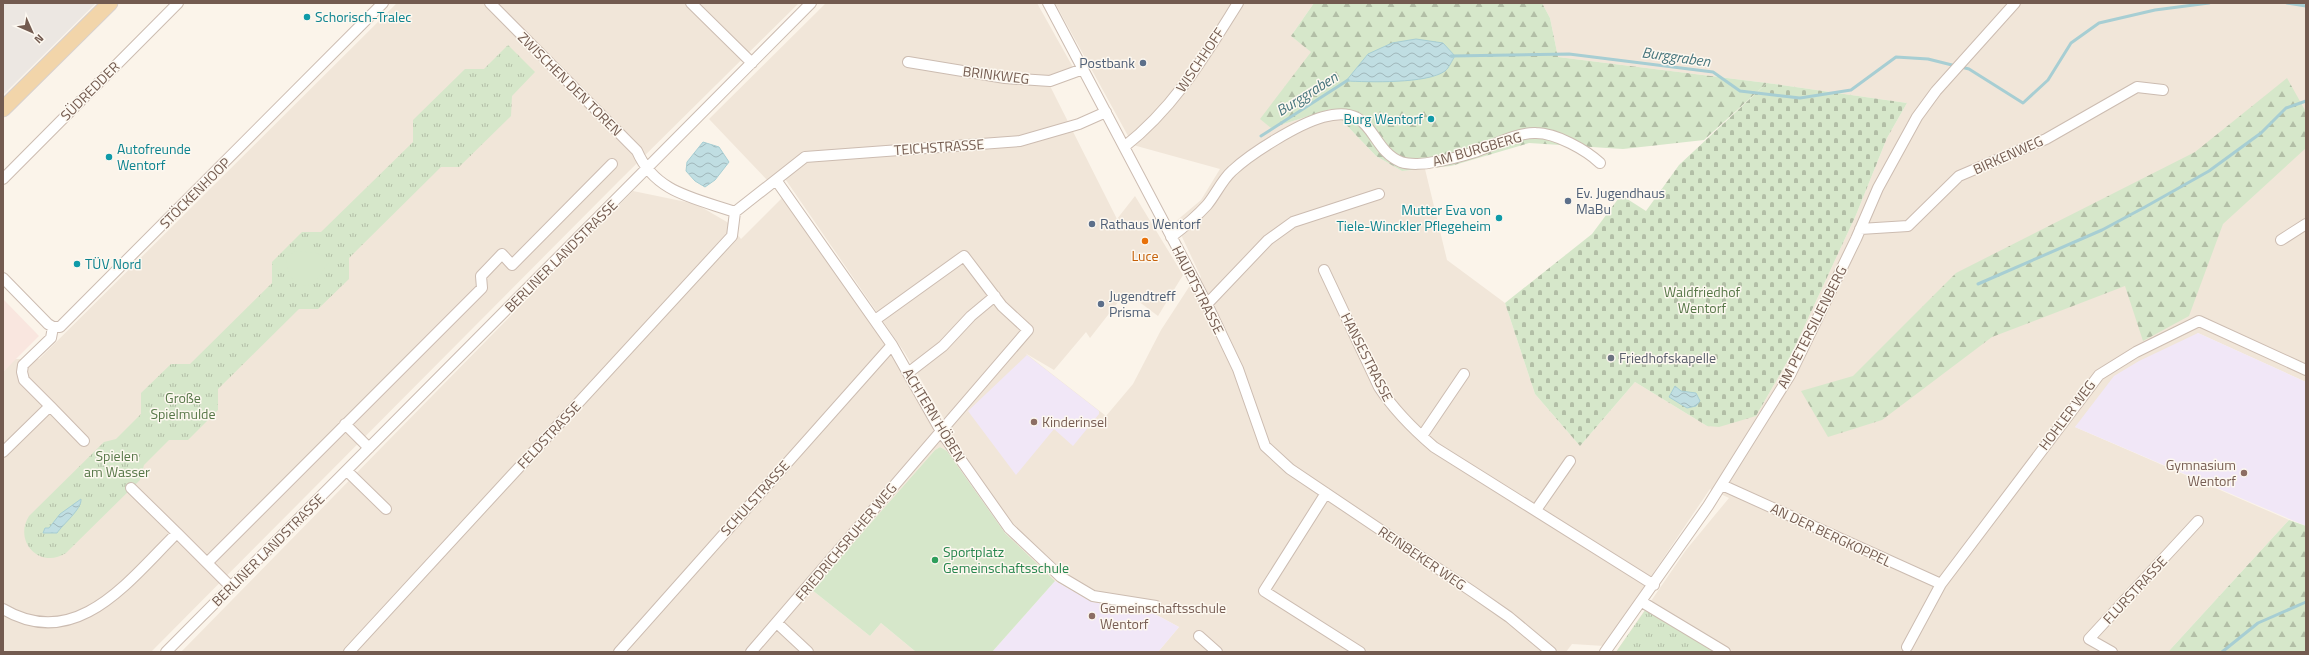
<svg xmlns="http://www.w3.org/2000/svg" width="2309" height="655" font-family="'Titillium Web',sans-serif">
<style>
.residential{fill:#f1e6d9}
.commercial{fill:#f9e6df}
.industrial{fill:#ece7e2}
.education{fill:#f1e7f7}
.grass{fill:url(#grass-tufts)}
.forest{fill:url(#forest-firs)}
.cemetery{fill:url(#cemetery-stones)}
.garden{fill:#d6e7ca}
.water{fill:url(#water-waves);stroke:#a7ced3}
.lines{fill:none;stroke-linecap:round;stroke-linejoin:round}
.stream{stroke:#a7ced3;stroke-width:3}
.minor-casing{stroke:#ccbcb1;stroke-width:12}
.primary-casing{stroke:#d8d1ce;stroke-width:17}
.minor{stroke:#fff;stroke-width:10}
.primary{stroke:#f2d5aa;stroke-width:15}
.culture-dot{fill:#0f9aa8;stroke:#fdf8f0;stroke-width:1.5}
.service-dot{fill:#5c6f8a;stroke:#fdf8f0;stroke-width:1.5}
.food-dot{fill:#e8710a;stroke:#fdf8f0;stroke-width:1.5}
.worship-dot{fill:#6b7280;stroke:#fdf8f0;stroke-width:1.5}
.education-dot{fill:#8d6e63;stroke:#fdf8f0;stroke-width:1.5}
.leisure-dot{fill:#2e9e5b;stroke:#fdf8f0;stroke-width:1.5}
.labels{text-anchor:middle;stroke-width:3;stroke-linejoin:round;paint-order:stroke}
.culture-label{font-size:14px;fill:#0d838f;stroke:#fdf8f0;text-anchor:start}
.street-label{font-size:14px;fill:#735b50;stroke:#fdf8f0}
.service-label{font-size:14px;fill:#4e5e75;stroke:#fdf8f0;text-anchor:start}
.food-label{font-size:14px;fill:#c56008;stroke:#fdf8f0}
.park-label{font-size:14px;fill:#587849;stroke:#fdf8f0}
.worship-label{font-size:14px;fill:#5b616d;stroke:#fdf8f0;text-anchor:start}
.education-label{font-size:14px;fill:#785e54;stroke:#fdf8f0;text-anchor:start}
.leisure-label{font-size:14px;fill:#27864d;stroke:#fdf8f0;text-anchor:start}
.water-label{font-size:15px;font-style:italic;fill:#48767d;stroke:#fdf8f0}
</style>
<defs>
<pattern id="grass-tufts" width="24" height="20" patternUnits="userSpaceOnUse"><rect width="24" height="20" fill="#d6e7ca"/><path d="M3 7l-1-3M5 7V3M7 7l1-3M15 17l-1-3M17 17v-4M19 17l1-3" fill="none" stroke="#b2bea6"/></pattern>
<pattern id="forest-firs" width="22" height="20" patternUnits="userSpaceOnUse"><rect width="22" height="20" fill="#d6e7ca"/><path d="M5 1l3.5 6h-7zM16 11l3.5 6h-7z" fill="#b2bea6"/></pattern>
<pattern id="cemetery-stones" width="16" height="16" patternUnits="userSpaceOnUse"><rect width="16" height="16" fill="#d6e7ca"/><path d="M2 7V4a2 2 0 0 1 4 0v3zM10 15v-3a2 2 0 0 1 4 0v3z" fill="#b2bea6"/></pattern>
<pattern id="water-waves" width="16" height="10" patternUnits="userSpaceOnUse"><rect width="16" height="10" fill="#c0dee2"/><path d="M0 5q4-4 8 0t8 0" fill="none" stroke="#a0b7ba"/></pattern>
</defs>
<rect width="100%" height="100%" fill="#fbf4ea"/>
<path class="residential" d="M397,3H799L621,179L151,652H3V372L15,359H39Z
M826,3H1037L1074,69L1045,76L1117,219L1135,196L1183,275L1158,316L1126,292L1090,338L1086,332L1054,370L1025,353L1106,416L1133,384L1161,330L1189,287L1201,277L1175,222L1201,200L1220,169L1133,145L1055,3H1314L1291,36L1312,52L1271,128L1331,109L1376,156L1402,171L1425,169L1447,260L1505,303L1535,394L1580,446L1635,382L1707,426L1756,416L1791,355L1856,215L1887,138L1907,103L1767,83L1558,57L1550,18L1542,3H2306V382L2198,333L2075,427L2289,520L2168,652H1616L1686,550L1729,498L1710,489L1604,646L1572,644L1566,652H1158L1179,627L1153,613L1092,602L1055,581L1011,539L947,451L940,447L935,450L812,590L870,636L881,623L916,652H181L633,191L696,204L727,222L741,239L782,198L891,352L937,433L947,424L905,353L779,170L767,180L709,119Z"/>
<path class="commercial" d="M3,299L39,336L3,372Z"/>
<path class="industrial" d="M3,3H96L3,95Z"/>
<path class="education" d="M2198,333L2306,382V526L2075,427L2114,376L2139,361Z
M1027,355L1099,411V414L1073,446L1054,429L1016,475L968,411Z
M1055,581L1092,602L1153,613L1179,627L1158,652H992Z"/>
<path class="grass" d="M508,45L535,72L512,96L511,116L459,167H441L349,258V279L318,309H299L218,389V410L188,440H169L144,465L140,480L66,553C40,570 13,541 29,516L104,442L116,439L141,414V393L171,364H190L272,283V262L302,232H321L413,142V120L465,69H484Z
M1646,609L1716,652H1616Z"/>
<path class="forest" d="M1314,3H1542L1550,18L1558,57L1767,83L1704,140L1623,149L1529,143L1451,166L1402,171L1376,156L1331,109L1271,128L1260,119L1311,52L1291,36Z
M2287,78L2306,112V148L2223,224L2189,316L2143,341L2125,286L1992,337L1882,420L1828,437L1801,391L1853,376L1956,273L2195,152Z
M2289,520L2306,526V652H2168Z"/>
<path class="cemetery" d="M1767,83L1907,103L1887,138L1856,215L1791,355L1756,416L1719,427L1707,426L1635,382L1580,446L1535,394L1505,303L1592,234L1621,195L1646,211L1679,165Z"/>
<path class="garden" d="M296,251L316,253L331,259L317,279L307,286C291,283 285,272 287,257Z
M940,447L947,451L1005,533L1055,581L992,652H916L881,623L870,636L812,590L935,450Z"/>
<path class="water" d="M1416,39L1443,43L1455,56C1452,60 1449,68 1445,71C1427,84 1368,82 1346,81L1368,54L1392,43Z
M703,142L719,147L729,162L715,180L705,187L695,181L686,171L687,162Z
M1675,386L1681,391L1696,393L1700,401L1696,406L1687,408L1669,397Z
M81,499C82,509 63,524 57,533H43L45,528H49L60,514Z"/>
<g class="lines">
<path class="stream" d="M2287,3L2306,6
M1451,56L1569,54L1713,72L1740,91L1800,98L1851,90L1896,57L1928,59L1956,66
M1961,67L1969,69L2023,103L2048,80L2071,43L2099,23L2155,10L2209,3
M1261,136L1348,80
M1978,284L2102,230L2145,207L2209,171L2261,133L2286,108L2306,101
M2222,652L2258,623L2306,602"/>
<defs>
<path id="minor" d="M490,3L637,151C655,193 695,198 735,212L805,157L1020,141L1079,124L1106,112
M691,3L752,63
M1048,3L1207,304L1238,369L1265,446L1290,469L1473,592L1509,617L1551,652
M908,62L1005,78L1050,81L1083,69
M1124,147C1175,107 1204,57 1238,3
M3,179L178,3
M776,180L892,345L942,433L1009,528L1061,577L1093,596L1156,606
M1860,229L1908,226L1959,176L2046,139L2137,87L2163,90
M1171,237C1184,227 1196,217 1207,205C1216,194 1222,180 1232,171C1251,153 1298,124 1323,117C1375,102 1368,149 1401,162C1410,165 1425,164 1434,162C1448,160 1462,156 1475,152C1492,146 1518,132 1536,133C1556,133 1586,150 1600,163
M2281,240L2306,224
M1324,270L1379,387C1394,410 1413,429 1434,447L1654,585
M3,278L48,324L53,327H60L383,3
M1207,304L1268,240L1293,222L1379,194
M908,373L943,346L971,316L995,296
M50,406L84,441
M345,424L369,448
M1422,436L1464,374
M3,452L50,406L24,380L22,372L23,365L51,338L53,327
M347,471L386,509
M1722,485L1941,584
M131,488L177,533
M1326,493L1264,591L1360,652
M1536,510L1570,461
M207,563L482,288L481,276L502,254L512,265L612,164
M1642,602L1725,652
M3,609C77,653 130,579 177,533L231,587
M777,623L808,652
M1199,636L1217,652
M1907,647L1941,584L2099,375L2136,352L2199,321L2306,370
M166,652L811,3
M349,652L732,236L735,212
M619,652L892,345
M751,652L1028,330L1002,306L964,256L875,320
M1605,652L1708,506L1790,375L1856,239L1878,188L1917,117L1936,91L2015,3
M2112,652L2089,639L2198,521"/>
<path id="primary" d="M3,109L110,3"/>
</defs>
<use href="#minor" class="minor-casing"/>
<use href="#primary" class="primary-casing"/>
<use href="#minor" class="minor"/>
<use href="#primary" class="primary"/>
</g>
<g class="culture-dot">
<circle cx="307" cy="17" r="4"/>
<circle cx="1431" cy="119" r="4"/>
<circle cx="109" cy="157" r="4"/>
<circle cx="1499" cy="218" r="4"/>
<circle cx="77" cy="264" r="4"/>
</g>
<g class="service-dot">
<circle cx="1143" cy="63" r="4"/>
<circle cx="1568" cy="201" r="4"/>
<circle cx="1092" cy="224" r="4"/>
<circle cx="1101" cy="304" r="4"/>
</g>
<circle class="food-dot" cx="1145" cy="241" r="4"/>
<circle class="worship-dot" cx="1611" cy="358" r="4"/>
<g class="education-dot">
<circle cx="1034" cy="422" r="4"/>
<circle cx="2244" cy="473" r="4"/>
<circle cx="1092" cy="616" r="4"/>
</g>
<circle class="leisure-dot" cx="935" cy="560" r="4"/>
<g class="labels">
<g class="culture-label">
<text x="315" y="22">Schorisch-Tralec</text>
<text x="1423" y="124" text-anchor="end">Burg Wentorf</text>
<text x="117" y="154">Autofreunde<tspan x="117" dy="16">Wentorf</tspan></text>
<text x="1491" y="215" text-anchor="end">Mutter Eva von<tspan x="1491" dy="16">Tiele-Winckler Pflegeheim</tspan></text>
<text x="85" y="269">TÜV Nord</text>
</g>
<g class="street-label">
<text transform="translate(1200 60) rotate(-56)" y="5">WISCHHOFF</text>
<text transform="translate(996 75) rotate(7)" y="5">BRINKWEG</text>
<text transform="translate(570 84) rotate(45)" y="5">ZWISCHEN DEN TOREN</text>
<text transform="translate(90 91) rotate(-45)" y="5">SÜDREDDER</text>
<text transform="translate(939 147) rotate(-4)" y="5">TEICHSTRASSE</text>
<text transform="translate(1477 149) rotate(-16)" y="5">AM BURGBERG</text>
<text transform="translate(2008 155) rotate(-24)" y="5">BIRKENWEG</text>
<text transform="translate(195 193) rotate(-45)" y="5">STÖCKENHOOP</text>
<text transform="translate(561 256) rotate(-45)" y="5">BERLINER LANDSTRASSE</text>
<text transform="translate(1198 290) rotate(63)" y="5">HAUPTSTRASSE</text>
<text transform="translate(1812 327) rotate(-63)" y="5">AM PETERSILIENBERG</text>
<text transform="translate(1367 357) rotate(63)" y="5">HANSESTRASSE</text>
<text transform="translate(934 415) rotate(59)" y="5">ACHTERN HÖBEN</text>
<text transform="translate(2067 415) rotate(-53)" y="5">HOHLER WEG</text>
<text transform="translate(549 435) rotate(-47)" y="5">FELDSTRASSE</text>
<text transform="translate(755 498) rotate(-48)" y="5">SCHULSTRASSE</text>
<text transform="translate(1831 535) rotate(25)" y="5">AN DER BERGKOPPEL</text>
<text transform="translate(846 542) rotate(-50)" y="5">FRIEDRICHSRUHER WEG</text>
<text transform="translate(268 550) rotate(-45)" y="5">BERLINER LANDSTRASSE</text>
<text transform="translate(1422 558) rotate(34)" y="5">REINBEKER WEG</text>
<text transform="translate(2135 590) rotate(-47)" y="5">FLURSTRASSE</text>
</g>
<g class="service-label">
<text x="1135" y="68" text-anchor="end">Postbank</text>
<text x="1576" y="198">Ev. Jugendhaus<tspan x="1576" dy="16">MaBu</tspan></text>
<text x="1100" y="229">Rathaus Wentorf</text>
<text x="1109" y="301">Jugendtreff<tspan x="1109" dy="16">Prisma</tspan></text>
</g>
<g class="food-label">
<text x="1145" y="261">Luce</text>
</g>
<g class="park-label">
<text x="1702" y="297">Waldfriedhof<tspan x="1702" dy="16">Wentorf</tspan></text>
<text x="183" y="403">Große<tspan x="183" dy="16">Spielmulde</tspan></text>
<text x="117" y="461">Spielen<tspan x="117" dy="16">am Wasser</tspan></text>
</g>
<g class="worship-label">
<text x="1619" y="363">Friedhofskapelle</text>
</g>
<g class="education-label">
<text x="1042" y="427">Kinderinsel</text>
<text x="2236" y="470" text-anchor="end">Gymnasium<tspan x="2236" dy="16">Wentorf</tspan></text>
<text x="1100" y="613">Gemeinschaftsschule<tspan x="1100" dy="16">Wentorf</tspan></text>
</g>
<g class="leisure-label">
<text x="943" y="557">Sportplatz<tspan x="943" dy="16">Gemeinschaftsschule</tspan></text>
</g>
<g class="water-label">
<text transform="translate(1676 57) rotate(8)" y="5">Burggraben</text>
<text transform="translate(1307 94) rotate(-32)" y="5">Burggraben</text>
</g>
</g>
<rect width="2309" height="655" fill="none" stroke="#735b50" stroke-width="8"/>
<g transform="translate(32 32) rotate(135)" stroke="#fdf8f0" stroke-width="3" paint-order="stroke">
<path d="M0-3L7 15L0 10L-7 15Z" fill="#735b50"/>
<text y="-6" font-size="11" font-weight="bold" text-anchor="middle" fill="#735b50">N</text>
</g>
</svg>
